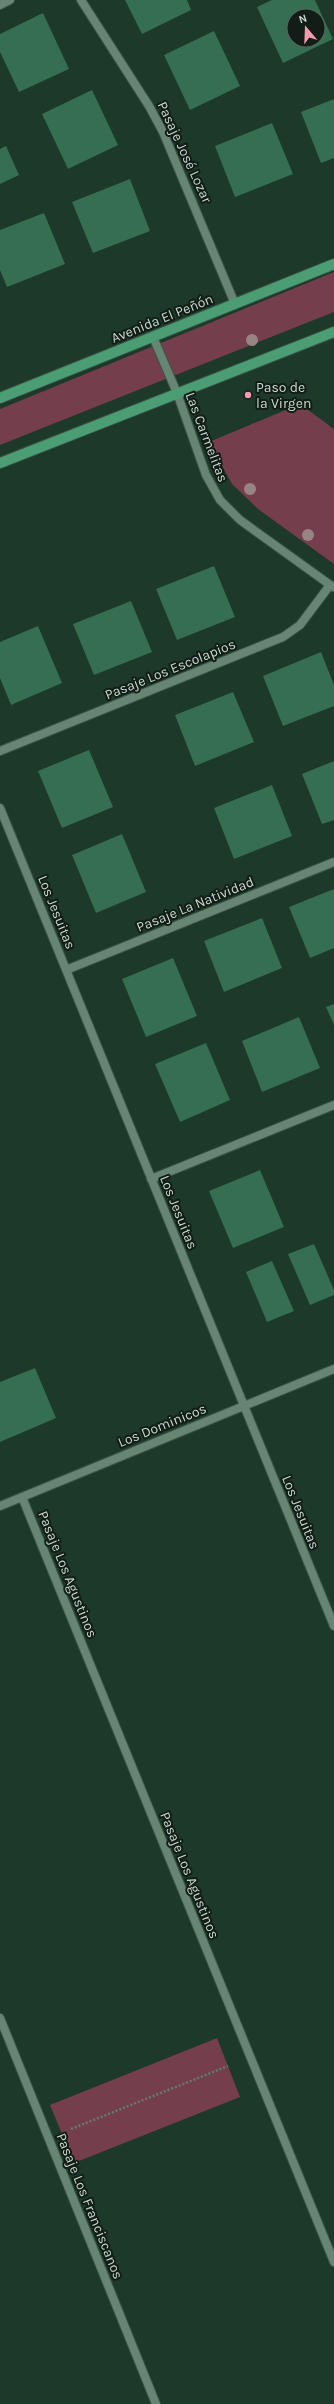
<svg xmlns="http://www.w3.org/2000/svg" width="334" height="2404" font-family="Karla,sans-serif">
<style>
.green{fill:#753e4c}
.building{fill:#356e50;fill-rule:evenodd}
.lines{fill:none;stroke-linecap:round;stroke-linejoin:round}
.street-casing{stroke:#3a5447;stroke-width:10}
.primary-casing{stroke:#3a5447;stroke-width:12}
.path{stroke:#647c6e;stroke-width:2.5;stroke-dasharray:2 2;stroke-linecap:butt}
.street{stroke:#668572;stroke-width:8}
.primary{stroke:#4b9d74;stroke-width:10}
.tree{fill:#978584}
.poi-dot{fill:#f29aae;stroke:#111d16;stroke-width:1.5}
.labels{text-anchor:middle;stroke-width:4;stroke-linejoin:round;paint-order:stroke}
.street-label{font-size:14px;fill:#c8d9ce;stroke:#111d16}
.poi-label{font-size:14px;fill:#c8d9ce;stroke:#111d16;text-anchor:start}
</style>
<rect width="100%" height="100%" fill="#1c3929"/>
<path class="green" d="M334,272V312L0,445V409Z
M300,404L334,429V564L258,509L232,484L209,442Z
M217,2038L240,2097L74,2163L50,2105Z"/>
<path class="building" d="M125,0H187L191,10L142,34Z
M272,0H315L333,39L283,63L257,7ZM294,16H318V40H294Z
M43,13L69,69L19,92L0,52V34Z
M214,31L240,86L190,110L164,55Z
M92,90L118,145L68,169L42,114Z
M334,99V158L321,163L301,112Z
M272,123L293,174L235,197L215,146Z
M6,146L19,175L0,184V149Z
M130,179L150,231L93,253L72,202Z
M44,213L65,264L7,287L0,270V230Z
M214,566L235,617L177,640L156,589Z
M131,601L152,652L94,675L73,624Z
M38,626L62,683L11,705L0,678V642Z
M321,652L334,685V706L283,726L263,676Z
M233,692L254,742L195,766L175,715Z
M89,750L113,807L62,828L38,771Z
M334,761V820L322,824L302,774Z
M272,785L292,836L234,859L214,808Z
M122,834L146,892L96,913L72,855Z
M334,889V948L310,958L289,907Z
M262,918L282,968L224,992L204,941Z
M173,958L197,1016L146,1037L122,979Z
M334,1004V1025L326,1007Z
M299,1017L320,1068L262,1092L242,1041Z
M206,1043L230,1100L180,1122L155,1064Z
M260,1170L284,1227L233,1248L209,1191Z
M314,1244L334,1290V1295L310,1305L288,1254Z
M272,1261L294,1311L267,1322L246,1272Z
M35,1368L56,1418L0,1442V1382Z"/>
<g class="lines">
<defs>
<path id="street" d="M81,0L149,106L163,132L235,304
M0,5L10,0
M153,337L177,393L206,475L220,500L240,520L333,587
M0,751L283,637L300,625L330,585
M0,808L334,1626
M66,970L334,862
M151,1179L334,1105
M22,1497L334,2262
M0,1506L334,1369
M0,2018L156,2404"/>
<path id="primary" d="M0,398L334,264
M0,463L334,332"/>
</defs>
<use href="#street" class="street-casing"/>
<use href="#primary" class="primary-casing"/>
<path class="path" d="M71,2129L228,2066"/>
<use href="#street" class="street"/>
<use href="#primary" class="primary"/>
</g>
<g class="tree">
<circle cx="252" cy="340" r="6"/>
<circle cx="250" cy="489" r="6"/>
<circle cx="308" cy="535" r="6"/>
</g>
<circle class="poi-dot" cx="248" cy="395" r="4"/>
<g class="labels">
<g class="street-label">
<text transform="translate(185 152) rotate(65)" y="5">Pasaje José Lozar</text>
<text transform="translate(162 318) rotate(-22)" y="5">Avenida El Peñón</text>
<text transform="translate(207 437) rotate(69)" y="5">Las Carmelitas</text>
<text transform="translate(170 669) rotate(-22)" y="5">Pasaje Los Escolapios</text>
<text transform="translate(195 904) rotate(-22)" y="5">Pasaje La Natividad</text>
<text transform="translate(57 912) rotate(68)" y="5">Los Jesuitas</text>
<text transform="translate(179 1212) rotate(68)" y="5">Los Jesuitas</text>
<text transform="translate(162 1425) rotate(-22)" y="5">Los Dominicos</text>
<text transform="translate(301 1512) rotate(68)" y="5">Los Jesuitas</text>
<text transform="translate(68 1574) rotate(68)" y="5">Pasaje Los Agustinos</text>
<text transform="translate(190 1875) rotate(68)" y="5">Pasaje Los Agustinos</text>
<text transform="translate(90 2206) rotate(68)" y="5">Pasaje Los Franciscanos</text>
</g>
<g class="poi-label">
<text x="256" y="392">Paso de<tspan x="256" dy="16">la Virgen</tspan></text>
</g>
</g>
<g transform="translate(306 28) rotate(341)"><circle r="19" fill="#111d16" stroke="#5a6860"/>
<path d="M0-3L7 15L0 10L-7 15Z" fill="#f29aae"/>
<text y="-6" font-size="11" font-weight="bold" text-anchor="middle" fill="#c8d9ce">N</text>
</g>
</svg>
